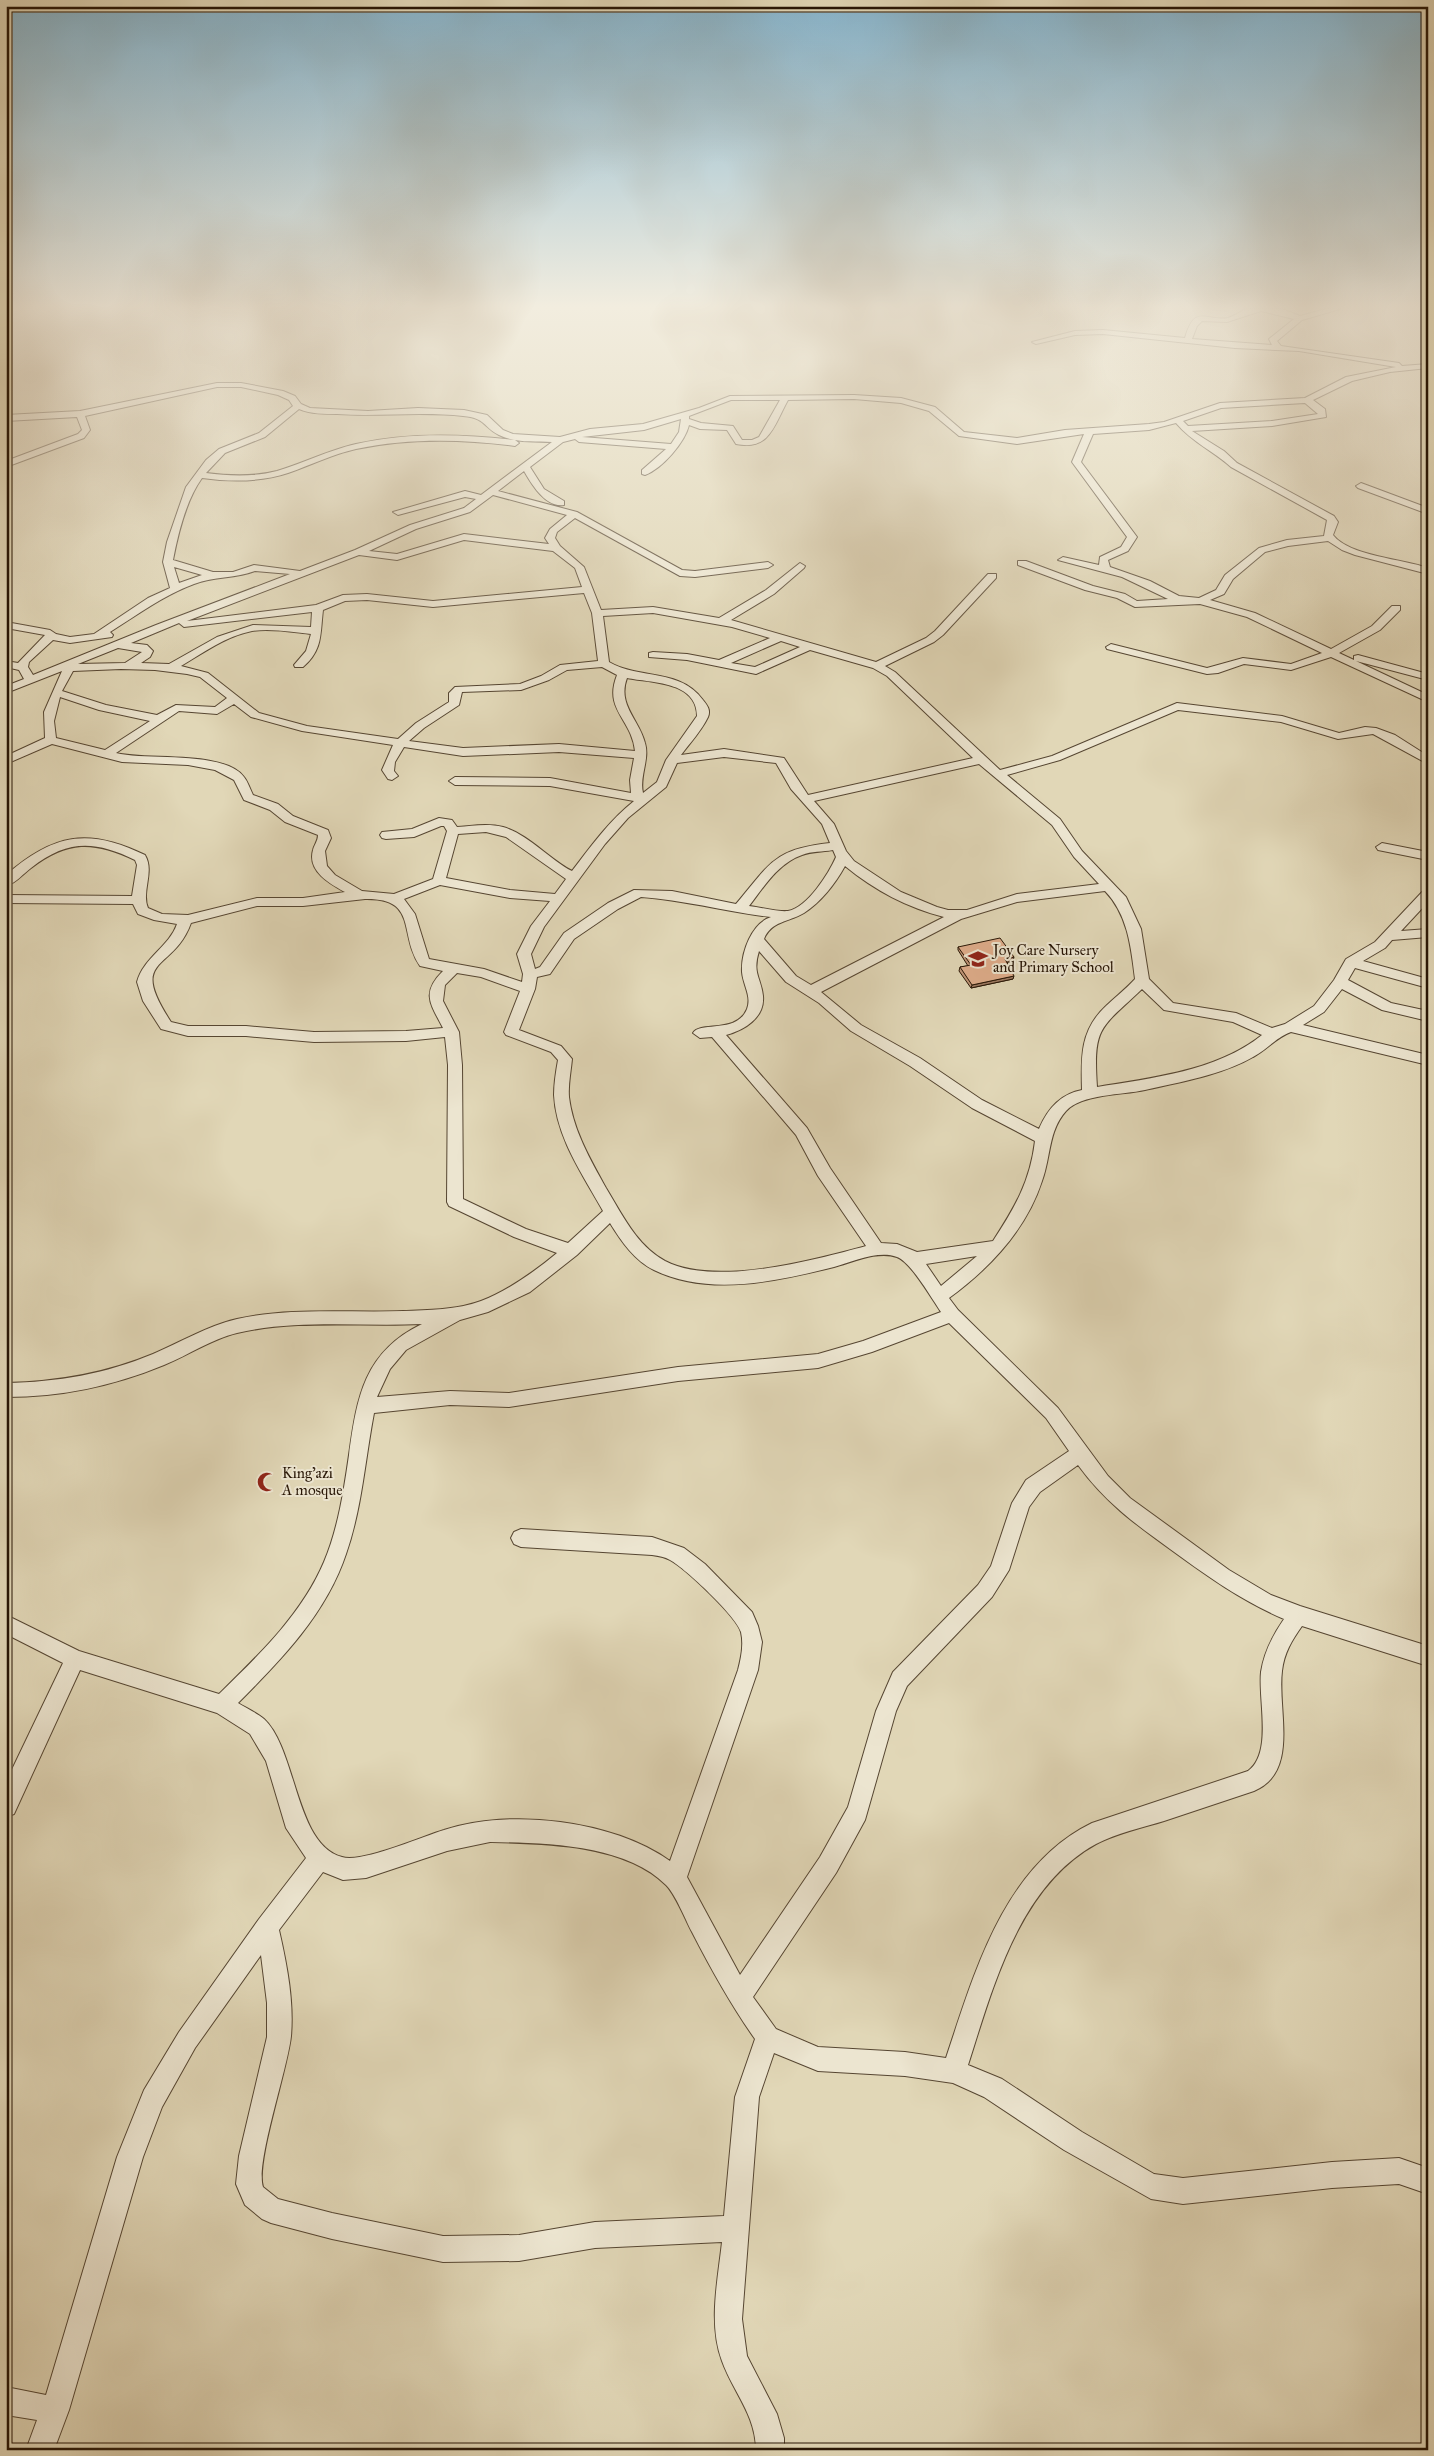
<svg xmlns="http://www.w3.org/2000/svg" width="1434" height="2456" font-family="'IM FELL Great Primer',serif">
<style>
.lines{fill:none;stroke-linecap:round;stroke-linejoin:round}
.street-casing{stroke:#564632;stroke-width:2}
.street{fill:#ece5d0;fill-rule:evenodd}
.wall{fill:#c09578;stroke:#271505}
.shaded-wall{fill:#9c7961;stroke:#271505}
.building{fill:#dfad8b;stroke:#271505}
.labels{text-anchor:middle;stroke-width:4;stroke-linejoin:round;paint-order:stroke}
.poi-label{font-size:15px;fill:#271505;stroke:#ece5d0;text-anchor:start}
</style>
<rect width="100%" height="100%" fill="#e1d7b7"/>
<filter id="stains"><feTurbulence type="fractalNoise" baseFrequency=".004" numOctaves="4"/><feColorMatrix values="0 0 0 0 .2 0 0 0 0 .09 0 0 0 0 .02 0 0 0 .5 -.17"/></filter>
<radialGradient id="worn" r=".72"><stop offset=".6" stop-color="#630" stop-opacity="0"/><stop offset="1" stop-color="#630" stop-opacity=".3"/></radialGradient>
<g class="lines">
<defs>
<path id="street" d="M1246,309H1282L1300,316L1326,309H1340L1302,320L1277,341L1281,346L1399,363L1402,366L1428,364V368L1390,372L1352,381L1313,400L1325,409L1326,417L1272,426L1192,431L1224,451L1237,463L1334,516L1338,522L1333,535C1349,556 1403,559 1428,568V574L1355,555L1342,550L1328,541L1288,546L1265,552L1233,579L1224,594L1210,600L1255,613L1331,649L1372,626L1392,606H1400V610L1380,630L1339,653L1354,660V656L1358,655L1428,674V680L1356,661L1428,695V702L1331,657L1291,670L1244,664L1218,673L1207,674L1107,649L1106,647L1111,644L1207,668L1243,658L1291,664L1322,653L1247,617L1200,604L1135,607L1117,598L1085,590L1018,565V561H1026L1093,586L1125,594L1137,601L1168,599L1122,577L1058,560L1063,557L1099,565L1100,557L1121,547L1127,537L1072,462L1084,434L1017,444L959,436L929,411L901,403L854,399L788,400C774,425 770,451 736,444L727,430L700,429L689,425C685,442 662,469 645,475L642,474V470L666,449L579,442L575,439L563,442L530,467L544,489L564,501V505C546,508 532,485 524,471L498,491L577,512L682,570L695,571L768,562L773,565L768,568L695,577L680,576L575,518L557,532L555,538L560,546L584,567L601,610L653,607L719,618L766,590L800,563L805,566L804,568L774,594L731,620L876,662L926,638L935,631L988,574H996V578L943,635L934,642L885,666L895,672L1000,770L1052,756L1177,703L1282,716L1339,733L1365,727L1376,728L1395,735L1428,756V764L1373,734L1338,739L1281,722L1178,710L1060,760L1007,775L1060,819L1082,851L1126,897L1141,929L1149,979L1173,1003L1236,1013L1272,1028L1285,1024L1314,1006L1334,980L1346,959L1375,942L1423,891L1428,890V902L1401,931L1428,929V937L1392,940L1385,948L1363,961L1428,979V988L1355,968L1348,980L1391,1003L1428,1011V1021L1382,1010L1342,989L1324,1012L1303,1025L1428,1055V1065L1291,1032C1275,1038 1268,1049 1253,1057C1222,1075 1180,1082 1145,1090C1123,1095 1081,1094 1066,1111C1048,1131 1051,1157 1042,1181C1026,1230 990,1268 949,1298L958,1310L1058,1408L1108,1476L1130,1498L1229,1570L1271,1595L1300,1606L1428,1646V1666L1302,1626C1292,1640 1284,1653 1282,1671C1277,1709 1300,1772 1254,1791C1224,1801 1194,1811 1164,1821C1141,1828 1117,1833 1096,1844C1019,1886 993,1987 968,2065L1002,2079L1082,2132L1154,2174L1183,2178L1332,2162L1399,2158L1428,2168V2194L1399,2184L1332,2188L1183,2204L1151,2199L1064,2150L984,2097L953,2083L905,2076L818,2071L774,2053L759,2097L742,2319L747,2356L777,2414L784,2438V2450H756C756,2415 733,2392 722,2361C708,2324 718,2279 722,2242L595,2248L519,2261L443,2262L332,2239L271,2223L262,2219L245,2205L236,2184L239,2156L267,2037V2003L261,1955L195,2048L162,2107L143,2157L69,2410L54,2450H26L37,2420L6,2415V2387L46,2395L117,2157L144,2090L179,2032L259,1919L306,1858L286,1828L266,1761L250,1734L217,1713L80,1670L14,1814L6,1817V1782L63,1663L6,1634V1615L79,1651L219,1694C259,1655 302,1614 324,1562C338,1529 344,1490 349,1455C357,1397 364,1352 422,1324C361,1327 297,1319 237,1333C211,1339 189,1355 164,1365C113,1386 62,1397 6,1397V1383C58,1382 105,1374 153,1354C181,1342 207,1326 237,1319C290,1307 348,1313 403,1311C428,1310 457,1310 481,1301C509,1290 534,1272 557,1253L514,1237L449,1206L447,1202L448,1065L445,1037L406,1041L314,1042L246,1036H188L161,1029L143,1001L137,982C144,957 169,947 177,924L154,920L138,914L133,904L6,903V895L132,896L137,865L135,860C94,840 67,840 31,868C24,873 15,884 6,886V875C53,834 88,827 145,855C155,872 141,891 148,908L162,914L188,915L257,898H303L345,892C330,884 307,871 313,850C314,845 318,841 318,835L285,822L270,810L244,800L234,780L215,770L188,765L122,762L52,744L6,764V756L45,738L44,712L62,671L6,693V686L24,679L19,670L6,667V661L18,663L45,635L6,628V622L50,630L56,634L70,637L94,634L148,598L170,588L163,562L167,542L186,487L206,460L219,449L259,433L293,406L289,400L278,395L241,387H217L85,416L90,430L84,438L6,467V461L78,434L82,430L77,417L6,421V415L80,411L217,383H241L283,391L295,396L301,404L310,408L368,411L418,408L464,410L487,415L503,430L513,434L560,437L590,429L643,424L699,408L730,396L854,395L901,398L935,407L964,432L1017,438L1065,430L1149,424L1164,422L1220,403L1305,398L1346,377L1396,367L1299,351L1235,348L1103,334L1075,335L1036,344L1032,342L1075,331L1103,330L1185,338C1195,303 1205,322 1228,318C1234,316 1240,312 1246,309ZM1261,311L1294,319L1269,339L1272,345L1192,339L1197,326L1202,321L1227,322ZM731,400H780L759,437L752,440H742L733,426L701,423L689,419V416ZM1305,403L1318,414L1272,421L1188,426L1183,421L1221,408ZM299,409C311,414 324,414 337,414C379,417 421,411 463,416C486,418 483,427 499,435C515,443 534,441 552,442L481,495L465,491L393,512L398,515L465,497L476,499L464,508L410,525L355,550L300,571L254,565L233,572H213L173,560C178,534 186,500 202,478C231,482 261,482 288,473C311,465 333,454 356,449C408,438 463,439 515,446L519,443L515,440C463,434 408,432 356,444C329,450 304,463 277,471C254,477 229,476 206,473L225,453L265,437ZM681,419L679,432L671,444L582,437L644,430ZM1176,423C1192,442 1213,451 1231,467L1327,520L1324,536L1287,540L1259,548L1225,575L1216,590L1199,598L1179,596L1150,581L1110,567L1108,560L1128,551L1137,537L1081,462L1093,434L1149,430ZM493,495L567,515L550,529L545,538L549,544L464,534L397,554L369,551L416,529L470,512ZM464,540L553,551L575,568L582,587L433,601L367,594L343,595L316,605L187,621L359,555L397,560ZM174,567L202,575L179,583ZM255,571L290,574L156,625L33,675L28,667L29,662L53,640L70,643L112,637L113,635L110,632C137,615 164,595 194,584C215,576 233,579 255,571ZM584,593L592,613L598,661L560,665L541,676L520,684L455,687L449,693V702L416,723L398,739L307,726L259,713L208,673L181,666C203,653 226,636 252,631C271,628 292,632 311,634L306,651L294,665L295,667H303C323,650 320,634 323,610L345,601L367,600L433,607ZM312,612L311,627L253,625L217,637L169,664L141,663L150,657L153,651L147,645L131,643L179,623L184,627ZM653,613L732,627L770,638L719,660L687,654L653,652L649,653V657L687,660L756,674L810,650L873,668L887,676L973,758L808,795L784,758L724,749L681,755C690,743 702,730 708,717C711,710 707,705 703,700C680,668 640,680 609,662L603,616ZM781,641L800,647L755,667L731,663ZM118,648L142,652L125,663L78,664ZM602,667L617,675C603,710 632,719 635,751L559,744L463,748L409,741L424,728L459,705L462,692L521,690L549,680L567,670ZM121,669L155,670L187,674L200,677L227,698L215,707L176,705L157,715L106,705L62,691L73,671ZM627,678C651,683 697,681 697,716L666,760L657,782L643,793C639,776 650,760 645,743C639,719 617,705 627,678ZM60,697L99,710L150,721L105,750L56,738L54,721ZM234,704L251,717L302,731L393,745L382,770L388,779L392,780L398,776L394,771L395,762L404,747L463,756L559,752L634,758L630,780L631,793L550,778L455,777L449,781L455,785L550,786L634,801C609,821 591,846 572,871C549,859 528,834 503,827C488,823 472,826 457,827L452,820L439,818L412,829L382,832L380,835L382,838L386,839L414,837L441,826H444L447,831L433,879L394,894L362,891L335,875L327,866L325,851L331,838L328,830L293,816L278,804L253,795C250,789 248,782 244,777C224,750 147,761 116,753L179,711L217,714ZM724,757L776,763L791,789L822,824L830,843C773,849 770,864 736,904L672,891L634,890L608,903L564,933L540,967L535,969L531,954L544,927L605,844L628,818L666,787L677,763ZM979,764L1052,825L1074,857L1099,884L1017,894L967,910H948L937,907L901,892L854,861L846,851L834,824L814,801ZM486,832L506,837L566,879L555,894L510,890L446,878L458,834ZM833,850L836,857C829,873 808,907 788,911C776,912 760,907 749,906C763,888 778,863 802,855C811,851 823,852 833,850ZM845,866C874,890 908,908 944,917L811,985L796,976L764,939C771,921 789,922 804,913C822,901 835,884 845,866ZM440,885L510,898L550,901L531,926L517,954L523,974L522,982L484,969L429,959L415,914L404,899ZM1105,891C1128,915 1131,947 1135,979C1126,989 1115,997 1106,1006C1080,1030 1081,1057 1082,1090C1060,1094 1047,1110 1039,1129L982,1100L920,1058L861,1025L821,992L961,919L1017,902ZM641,897C685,900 727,912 771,917C752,923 741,952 742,972C743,985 752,996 747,1009C737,1034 700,1021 693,1033L700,1038L712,1037L796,1135L818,1176L866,1246C814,1260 715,1287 665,1261C636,1245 622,1214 606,1188C590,1159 573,1130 569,1097C568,1084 571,1071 572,1059L561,1046L519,1030L535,989L537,977L550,974L574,939L618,909ZM365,899C419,898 398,934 420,966L443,971C421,993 430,1003 443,1028L406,1031L314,1032L246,1026H188L171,1022C127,955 173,973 191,923L257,906H303ZM759,951L786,982L819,1003L851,1031L910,1066L972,1108L1035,1141C1030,1182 1015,1207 993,1241L917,1252L897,1244L881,1243L830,1168L807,1128L726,1035C744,1030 765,1018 763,996C761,977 752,974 759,951ZM457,973L481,977L520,991L504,1032L506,1035L551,1052L558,1060C556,1071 554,1083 554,1095C556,1137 583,1175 603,1211L568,1243L526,1229L463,1199L462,1065L459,1032L443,1001L445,985ZM1142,989L1164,1010L1233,1022L1262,1035C1217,1071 1152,1078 1097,1087C1093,1026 1100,1029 1142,989ZM610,1223C621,1241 635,1261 654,1270C709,1297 778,1281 834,1267C853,1262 878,1250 897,1257C911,1262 932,1299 941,1312L863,1341L818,1354L678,1367L509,1393L450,1391L377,1397L390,1369L406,1350L460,1320L488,1312L530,1292L577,1255ZM977,1256L941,1286L926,1264ZM949,1323L1046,1418L1069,1451L1026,1480L1012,1503L991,1566L978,1585L893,1672L876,1711L848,1807L820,1857L740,1975L687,1877L758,1670L762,1642L758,1626L752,1612L705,1564L684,1548L652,1537L521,1529L514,1532L511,1538L514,1544L521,1547L652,1555C659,1556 665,1557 670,1560C686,1569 736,1616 741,1632C744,1645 741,1658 738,1670L670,1861C613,1820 510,1808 444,1830C421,1837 362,1863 342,1857C295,1845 297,1750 264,1719C257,1713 246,1708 238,1703C281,1660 326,1614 346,1554C362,1508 365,1460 374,1413L450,1405L509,1407L678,1381L818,1368L872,1352ZM1078,1465C1105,1502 1134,1523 1170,1549C1207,1576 1242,1601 1284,1619C1273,1635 1264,1652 1261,1672C1258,1700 1273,1753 1248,1771L1092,1823C1004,1866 975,1971 946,2058L905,2052L818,2047L776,2029L753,1997L836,1873L865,1820L896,1711L907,1686L992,1597L1009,1570L1029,1507L1040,1492ZM490,1842C544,1843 625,1844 666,1885C676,1895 685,1919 692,1932C711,1969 731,2005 755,2039L735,2097L724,2216L595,2222L519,2235L443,2236L332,2213L278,2199L263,2187C255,2163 288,2068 291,2036C294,2001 287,1965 279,1930L323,1872L343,1880L366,1878L447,1851Z
M1421,309H1428V314Z
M1361,483L1428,508V514L1358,488L1356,486Z
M1382,843L1428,852V860L1378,850L1376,847Z"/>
</defs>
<use href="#street" class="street-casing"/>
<use href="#street" class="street"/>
</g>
<path class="wall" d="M958,947L1013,961L1007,962L1013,979L971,988L959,971L960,967L968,966L958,950Z"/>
<path class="shaded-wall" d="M1014,957L1013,961L1004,963L1005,959Z
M1014,976L1013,979L971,988L972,985Z"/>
<path class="building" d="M1000,938L1014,957L1005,959L1014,976L972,985L960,967L971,965L958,947Z"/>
<linearGradient id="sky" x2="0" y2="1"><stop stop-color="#87b6cf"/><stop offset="0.47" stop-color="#f2eddf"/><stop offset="1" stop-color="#f2eddf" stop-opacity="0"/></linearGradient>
<rect width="1434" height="653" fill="url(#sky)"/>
<defs>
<symbol id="school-bare" viewBox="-9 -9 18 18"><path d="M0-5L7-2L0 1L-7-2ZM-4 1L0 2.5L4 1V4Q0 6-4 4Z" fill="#8f2418" stroke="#ece5d0" stroke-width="2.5" paint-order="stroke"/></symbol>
<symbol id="mosque-bare" viewBox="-9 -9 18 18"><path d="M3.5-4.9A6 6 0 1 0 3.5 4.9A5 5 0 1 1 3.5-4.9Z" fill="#8f2418" stroke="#ece5d0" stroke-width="2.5" paint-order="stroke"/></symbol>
</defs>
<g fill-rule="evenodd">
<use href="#school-bare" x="964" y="945" width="28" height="28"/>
<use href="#mosque-bare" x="253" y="1468" width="28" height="28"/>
</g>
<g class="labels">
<g class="poi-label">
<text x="993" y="955">Joy Care Nursery<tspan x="993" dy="17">and Primary School</tspan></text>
<text x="282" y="1478">King'azi<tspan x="282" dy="17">A mosque</tspan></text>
</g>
</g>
<rect width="1434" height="2456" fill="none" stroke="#e1d7b7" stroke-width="25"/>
<rect x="8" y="8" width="1419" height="2441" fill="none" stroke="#271505" stroke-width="2.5"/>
<rect x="12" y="12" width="1409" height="2431" fill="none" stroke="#271505"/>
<rect width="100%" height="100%" filter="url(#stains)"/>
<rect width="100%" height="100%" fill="url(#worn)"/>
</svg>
